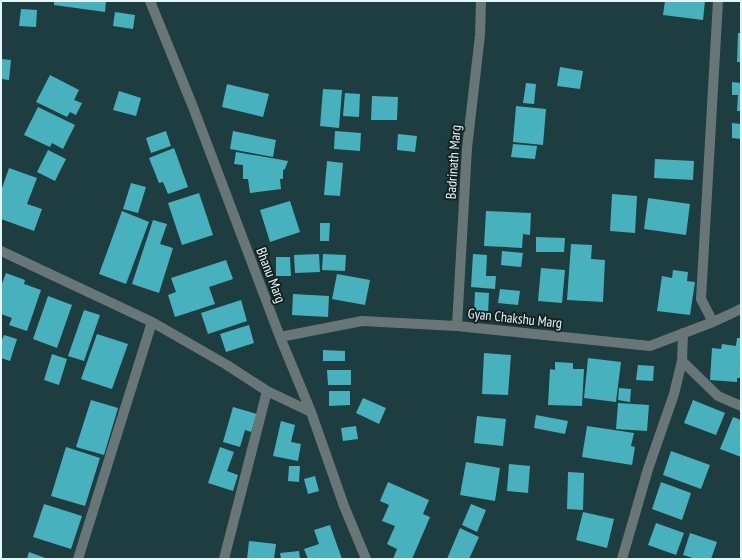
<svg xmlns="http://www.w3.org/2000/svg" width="742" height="560" font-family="'PT Sans Narrow',sans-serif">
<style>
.building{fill:#47b2bd}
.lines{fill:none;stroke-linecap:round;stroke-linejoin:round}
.minor{stroke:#687678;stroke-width:10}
.labels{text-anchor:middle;stroke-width:4;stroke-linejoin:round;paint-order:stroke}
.street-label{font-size:14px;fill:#e5f6f8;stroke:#142123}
</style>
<rect width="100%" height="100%" fill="#1e3d40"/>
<path class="building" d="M54,1H106L105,12L54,5Z
M665,1H705L703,20L663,15Z
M21,9L37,10L36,27L19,26Z
M115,12L135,15L133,29L113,26Z
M738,33H741V62H737Z
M1,59L11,60L9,80L1,79Z
M560,67L583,71L580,89L557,86Z
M50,75L79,90L74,100L82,103L76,115L70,112L67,117L36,102Z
M732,82L741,83V111H737L738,95H732Z
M526,83L536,84L534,104L523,103Z
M227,84L269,94L263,117L222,107Z
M323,89L342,90L339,128L320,126Z
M119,91L141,98L136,116L113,110Z
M345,93L360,94L359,117L343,116Z
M372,96L398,97L397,120H371Z
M516,106L546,109L543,145L513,142Z
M38,107L75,125L63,149L52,143L50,147L24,135Z
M732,123L741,124V139L732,138Z
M166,131L171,146L151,153L146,138Z
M233,131L276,140L273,157L230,149Z
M335,131L361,133L360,151L334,149Z
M398,134L417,136L415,152L397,150Z
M513,144L537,146L535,159L511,157Z
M174,148L188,187L168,194L163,182L159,183L149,158Z
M48,150L66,159L55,181L37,172Z
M236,152L288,161L285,169L283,170V179H280L281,189L250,193L248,179H243V165L234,164Z
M655,159L694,161L693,180L654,178Z
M327,161L343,163L340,196L324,195Z
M9,168L37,178L27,204L42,209L34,231L1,219V191Z
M131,183L146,187L138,213L123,209Z
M199,193L213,235L182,245L168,203Z
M612,194L637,196L635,233L610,231Z
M648,198L690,204L686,235L644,229Z
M290,201L300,232L270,242L260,210Z
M122,211L149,222L126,284L99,274Z
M486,211L531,213L530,235L523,234L522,248L484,246Z
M153,220L167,224L160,244L173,248L159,293L132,284Z
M320,223H330L329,241H320Z
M536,237L565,238L564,252H536Z
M571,244L592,245L591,259L605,260L603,302L567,300Z
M502,251L523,253L521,267L501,265Z
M319,254L320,272L295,273L294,255Z
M323,254L346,255L345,271L322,270Z
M473,254L487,255L486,276H496L495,289L471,287Z
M276,257H290L291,276H276Z
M226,260L233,279L209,287L215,304L175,317L168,295L176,292L171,278Z
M541,268L565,270L562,303L538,301Z
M673,270L688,272L687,281L695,282L690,315L657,311L662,276L672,278Z
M6,273L25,280L24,284L41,290L27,331L9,325L12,318L1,314V286Z
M337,274L370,280L365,305L332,299Z
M500,289L520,291L518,305L498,303Z
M475,292L489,293L488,314L474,313Z
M293,294L329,296L328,317L292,315Z
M48,296L72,305L57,348L33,339Z
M241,300L247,321L208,334L201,313Z
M84,310L100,315L84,361L68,356Z
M249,325L254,343L226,352L220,334Z
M97,334L128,344L112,389L81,379Z
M4,335L17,339L10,361L1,358V342Z
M737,338H741V378H737V382L710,380L712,348L721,349L722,344L736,346Z
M323,350L345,351V361H323Z
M484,353L511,355L508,395L482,394Z
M52,354L67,359L59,385L44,380Z
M588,358L621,362L616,402L584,398Z
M555,362L573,363V369H584L582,406L548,405L550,369L555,370Z
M638,365L654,366L653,381L636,380Z
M327,370H351V385H328Z
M619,388L631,389L630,402L618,400Z
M329,391H350V405L329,406Z
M363,398L386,408L379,424L356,413Z
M91,400L118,408L104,455L76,447Z
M693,400L725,413L716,435L684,423Z
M618,403L649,405L647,431L616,429Z
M233,407L257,414L251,432L245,430L240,447L223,442Z
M536,415L568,421L565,434L534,428Z
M477,416L506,419L503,446L474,443Z
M733,417L741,420V457L720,449Z
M281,421L295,425L291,442L301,444L298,461L273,456Z
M356,426L358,439L343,441L341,428Z
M587,426L634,433L631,446L635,447L632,465L582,457Z
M66,447L100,458L85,506L51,496Z
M220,447L234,452L227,471L238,475L233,491L208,483Z
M671,451L710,465L701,489L663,475Z
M466,462L500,468L495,501L460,495Z
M509,464L530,466L528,493L507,491Z
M289,466H300L299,482L288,481Z
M568,472L584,473L583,510L567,509Z
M315,476L319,491L308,494L304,479Z
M388,482L429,500L423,514L430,517L412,559H393L397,549L387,544L395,526L382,521L389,505L380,501Z
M661,482L691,493L682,520L652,509Z
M44,504L82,516L71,549L33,537Z
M471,504L486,510L477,532L462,525Z
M583,512L614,519L607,548L576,540Z
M656,523L684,533L676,555L648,545Z
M330,525L342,559H308L304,549L319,544L314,530Z
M460,528L479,537L469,559H447Z
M690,533L717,542L711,559H696L683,555Z
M249,541L276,544L274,559H247Z
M299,551L300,559H281L280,553Z
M29,552L48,559H27Z"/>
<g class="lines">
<path class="minor" d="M150,1L193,107L280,337L311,412L344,506L366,559
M1,251L152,322L227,365L267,391L311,412
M713,322L701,299L718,1
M457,326L467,148L480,35L481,1
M280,337L362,321L457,326L650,346L713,322L741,309
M682,361L718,396L741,406
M78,559L152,322
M224,559L267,391
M622,559L648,469L674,394L682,361L683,333"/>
</g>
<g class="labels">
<g class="street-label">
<text transform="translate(453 162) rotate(-86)" y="5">Badrinath Marg</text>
<text transform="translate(271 275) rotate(69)" y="5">Bhanu Marg</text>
<text transform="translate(515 318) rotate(6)" y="5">Gyan Chakshu Marg</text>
</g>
</g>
<rect width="742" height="560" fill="none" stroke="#e5f6f8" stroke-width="4"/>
</svg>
